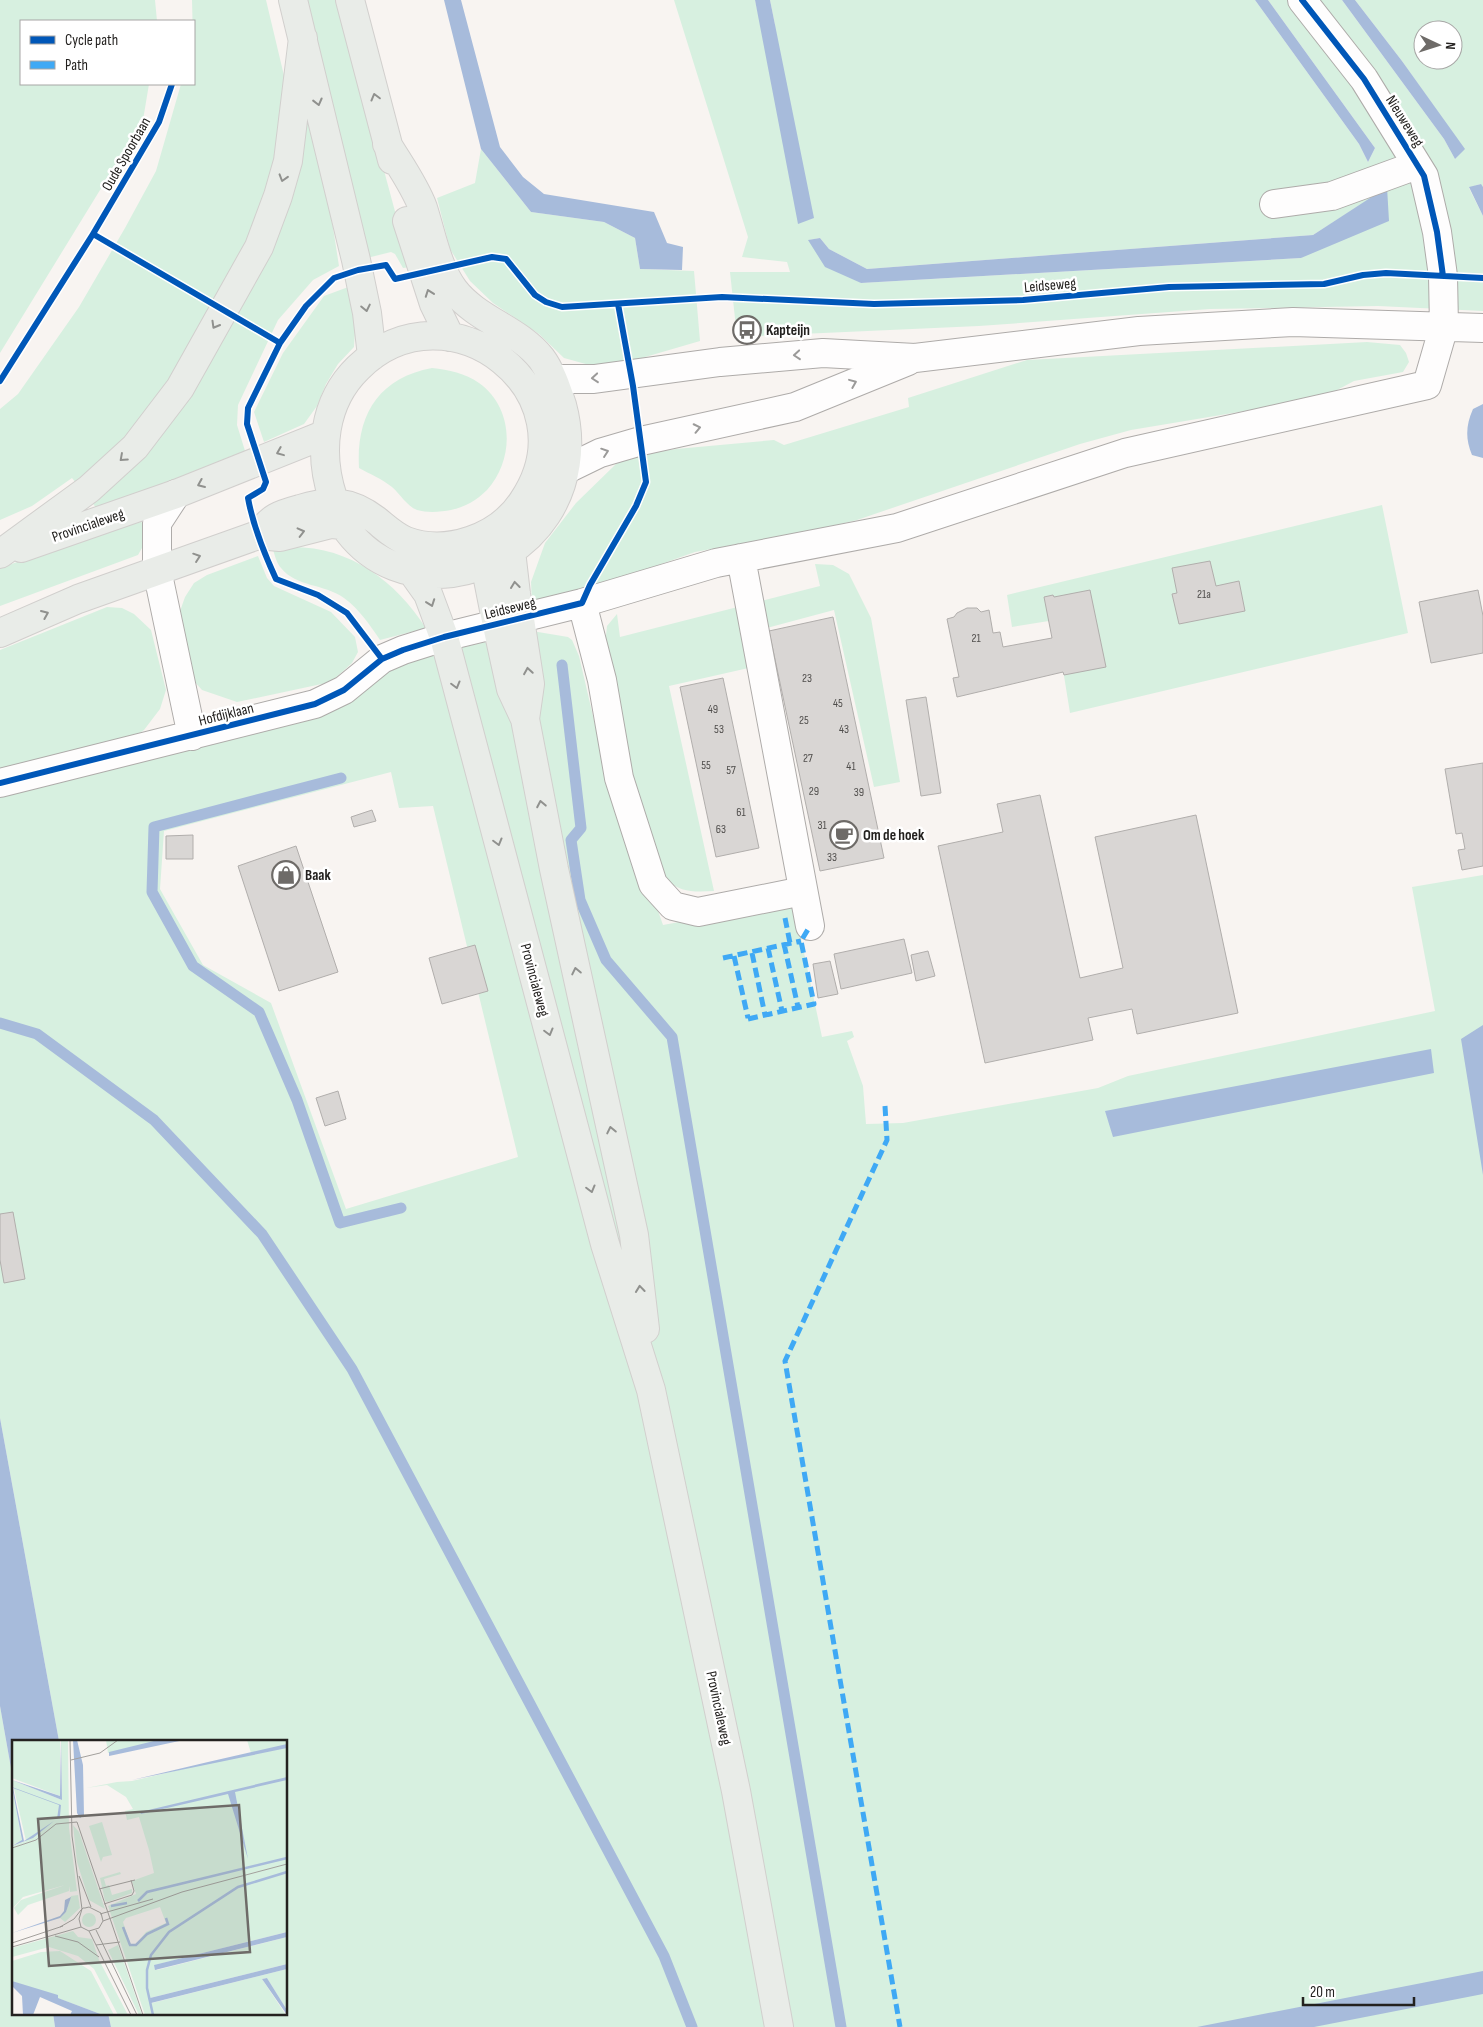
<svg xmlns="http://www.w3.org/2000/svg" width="1483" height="2027" font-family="'Sofia Sans Condensed',sans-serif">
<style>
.green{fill:#d7f0e0;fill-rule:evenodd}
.water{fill:#a7bbdb}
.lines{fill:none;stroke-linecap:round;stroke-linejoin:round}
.stream{stroke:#a7bbdb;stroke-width:11}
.building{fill:#d9d6d4;stroke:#b1aeac}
.minor-casing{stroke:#aeaba9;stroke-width:30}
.major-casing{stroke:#d1cfcd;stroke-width:30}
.minor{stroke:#fefdfd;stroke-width:28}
.major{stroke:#e9ece8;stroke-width:28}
.quiet{stroke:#3fa9f5;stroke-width:5;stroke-dasharray:10 5;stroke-linecap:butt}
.cycleway-casing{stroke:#fff;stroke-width:9}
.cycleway{stroke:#0057b8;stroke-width:6}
.oneway{stroke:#90918e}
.oneway2{stroke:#9b9a99}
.labels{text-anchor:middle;stroke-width:5;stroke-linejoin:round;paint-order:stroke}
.number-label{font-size:12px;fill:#504e4c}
.street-label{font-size:15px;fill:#23211f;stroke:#fff}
.poi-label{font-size:15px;font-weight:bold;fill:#23211f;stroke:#fff;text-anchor:start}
.inset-river{fill:none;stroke:#a7bbdb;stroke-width:2.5}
.inset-road{fill:none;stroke:#a3a09d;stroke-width:1}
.view{fill:#6e6b68;fill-opacity:0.15;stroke:#6e6b68;stroke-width:2.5}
.inset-edge{fill:none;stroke:#23211f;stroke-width:2.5}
</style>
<rect width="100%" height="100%" fill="#f8f4f1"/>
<path class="green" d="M0,0H155L157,21H21V84H149L143,120L0,353Z
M192,0H266L286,84L319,138L339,266L313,280L278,320L238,405L237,425L246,454L98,510L72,478L32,506L0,520V409L18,394L79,307L125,228L156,171L181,84H194Z
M305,0H338L410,267L403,268L395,254L391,252L367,258Z
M674,0H755L766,48L775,25L770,0H1255L1359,144L1368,162L1375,148L1268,0H1342L1444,139L1455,159L1464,149L1402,61L1355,0H1483V187L1480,184L1469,188L1483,216V311L1378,306L1210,309L979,326L737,337L730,272H790L787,262L742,257L748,237ZM1423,30H1453V60H1423ZM1387,188L1301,258L861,283L809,240L820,238L829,249L867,269L1313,235Z
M481,149L531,212L604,222L635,238L640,269L694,271L700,341L604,369L564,358L539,334L493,303L470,281L450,249L437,198L475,183Z
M351,286L356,315L354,347L338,364L326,384L317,406L304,424L264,442L254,412L283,353L324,296Z
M1367,342L1400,345L1406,353L1409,362L1403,372L1354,381L1322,398L1131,430L1080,444L857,520L820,529L695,552L622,578L532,605L531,582L545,543L576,503L616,464L633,456L676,449L774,440L784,445L909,407L908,398L1027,360Z
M432,368C449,370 465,373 479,383C514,408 515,459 487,490C477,500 465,507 451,510C441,512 427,513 417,510C407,506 400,494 392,487C382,479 370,474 359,468C356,416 378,378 432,368Z
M1382,505L1408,633L1070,713L1055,620L1012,627L1007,595Z
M140,519L142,523V548L138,555L0,606V568Z
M288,547C348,545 395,580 426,628L380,640C370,625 359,609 344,598C325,584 296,587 281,568C277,564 275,556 273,550Z
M258,556L267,578L274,586L331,612L355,637L358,652L352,663L331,682L237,702L202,690L193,680L179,614L185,597L194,583L207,575Z
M815,564L833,565L849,574L871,618L900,782L874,787L834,610L763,629L771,663L669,686L714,891C695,892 680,893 666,879L633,785L605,645L607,626L617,614L620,637L820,586Z
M107,607L122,608L134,614L151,630L166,690L160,709L144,730L134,737L0,770V650Z
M532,631L568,637L572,640L579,656L617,819L625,817L663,925L793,901L822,1037L852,1031L854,1037L847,1041L863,1086L866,1124L903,1123L1098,1088L1128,1076L1435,1011L1412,887L1483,875V2027H111L108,2013H286V1741H59L0,1418V795L303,722L389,670L397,663ZM391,772L399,808L433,806L518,1157L346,1209L271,1003L203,965L160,889L164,831Z
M0,1706L14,1785V2013H53L55,2027H0Z"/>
<path class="water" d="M444,0H461L500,147L523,177L544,194L654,212L667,243L683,247L682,270L640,269L635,238L604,222L531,212L481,149Z
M755,0H770L814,218L798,224Z
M1255,0H1268L1375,148L1368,162L1359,144Z
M1342,0H1355L1402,61L1465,149L1455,159L1444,139Z
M1481,184L1483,187V216L1469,187Z
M1387,187L1389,221L1301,258L861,283L825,267L808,240L820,238L829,249L867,269L1313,235Z
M1483,404V458L1472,455C1465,438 1466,425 1473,409Z
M1483,1025V1175L1461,1039Z
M1431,1049L1434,1073L1113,1137L1105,1111Z
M0,1418L59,1741H14V1785L0,1706Z
M1483,1971V1994L1314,2027H1197Z
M53,2013H108L111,2027H55Z"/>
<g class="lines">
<path class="stream" d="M562,665L581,828L571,840L580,900L606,960L672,1037L841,2027
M341,778L154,827L152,892L193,966L259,1012L297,1100L340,1223L401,1208
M0,1023L37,1034L154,1120L262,1234L352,1369L664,1956L692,2027"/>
</g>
<path class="building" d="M1210,561L1216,586L1239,581L1245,611L1179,624L1172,594L1177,593L1172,568Z
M1090,590L1106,667L1064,675L1063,672L957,697L953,678L959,677L947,619L954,617L957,613L967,608H977L981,612L989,610L993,633L1000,632L1003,647L1052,638L1044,597L1053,595L1054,597Z
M1478,590L1483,616V653L1431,663L1419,602Z
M833,617L884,858L820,871L769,631Z
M723,678L759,848L716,857L680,687Z
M926,697L941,793L921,796L906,700Z
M1483,763V866L1462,870L1458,850L1465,849L1462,833L1456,834L1445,769Z
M1040,795L1080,978L1123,968L1095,837L1196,815L1238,1013L1137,1034L1132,1009L1088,1018L1093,1040L985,1063L938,846L1003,832L997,804Z
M372,810L376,821L354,827L351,817Z
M193,835V859H166V836Z
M296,846L338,972L279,991L238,866Z
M904,939L912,973L841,989L834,954Z
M475,945L488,991L442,1004L429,958Z
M928,951L935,976L916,981L911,955Z
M830,961L838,994L818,998L813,964Z
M338,1091L346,1119L325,1126L316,1098Z
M13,1212L25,1279L4,1283L0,1260V1214Z"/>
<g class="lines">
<defs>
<path id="minor" d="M1274,204L1332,196L1417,165
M551,379H594L720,362L823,353L915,358L1139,331L1293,322L1483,328
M563,471L600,453L641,441L795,407L908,361
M176,494L157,523V570L192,736
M741,558L810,926
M582,603L602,680L619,778L653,884L673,906L698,912L803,891
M0,783L315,704L344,690L382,659L403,650L444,637L582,603L716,563L897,528L1125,453L1427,385L1444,326L1443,276L1437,232L1424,176L1364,79L1302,0"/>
<path id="major" d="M293,0L356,260L367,313L372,356
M350,0L392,160
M407,221L434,304L450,337
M258,535C272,517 278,515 300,509C330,500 350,500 376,520C386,528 394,536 406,541C447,556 499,538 523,501C596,393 449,278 358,368C323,402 318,453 333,498C336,510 341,521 348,531C373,564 412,578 452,573C535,561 584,486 562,405C557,390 551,371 541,358C518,329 477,320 454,290C437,267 432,236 423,208C415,186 399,164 387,144
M486,547L485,564L497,625L511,689L525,719L554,869L634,1235L645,1329
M21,548L176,494L326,434
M511,551L516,594L530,684L525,719
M0,554L89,489L135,447L180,388L259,247L278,196L288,161L303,38
M413,573L428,594L444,637L605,1244L651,1390L736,1791L779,2027
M0,633L78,599L258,535L280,537L331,524L343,525"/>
</defs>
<use href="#minor" class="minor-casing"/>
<use href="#major" class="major-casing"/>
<use href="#minor" class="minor"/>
<use href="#major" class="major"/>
<path class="quiet" d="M785,918L790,943
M784,944L798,1007
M768,948L782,1011
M752,953L765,1015
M734,956L748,1018
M723,958L801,941
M748,1019L814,1004L801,941L810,926
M885,1106L887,1140L785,1361L900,2027"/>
<defs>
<path id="cycleway" d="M1302,0L1364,79L1424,176L1437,232L1443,276
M93,234L280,343
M0,381L93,234L159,122L172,84
M382,659L347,613L318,595L276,579C264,553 253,526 248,498L263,489L266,482L247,424L248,408L280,343L306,306L334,278L358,270L386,265L395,279L492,257L506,259L535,295L546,302L562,307L722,297L874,304L1023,300L1169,287L1324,284L1363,275L1386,273L1483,278
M0,783L315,704L344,690L382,659L403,650L444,637L582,603L590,585L636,506L646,482L633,386L618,304"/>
</defs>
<use href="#cycleway" class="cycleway-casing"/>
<use href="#cycleway" class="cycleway"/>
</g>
<defs><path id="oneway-chevron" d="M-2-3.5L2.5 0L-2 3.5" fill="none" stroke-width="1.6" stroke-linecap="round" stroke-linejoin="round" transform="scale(1.25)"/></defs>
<g class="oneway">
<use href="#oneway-chevron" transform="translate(375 97) rotate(-105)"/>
<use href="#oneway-chevron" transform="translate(318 102) rotate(76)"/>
<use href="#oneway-chevron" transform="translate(283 178) rotate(107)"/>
<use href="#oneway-chevron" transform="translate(429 293) rotate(-110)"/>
<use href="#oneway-chevron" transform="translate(366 308) rotate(78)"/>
<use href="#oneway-chevron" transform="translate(215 325) rotate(120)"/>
<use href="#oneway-chevron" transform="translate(280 452) rotate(158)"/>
<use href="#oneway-chevron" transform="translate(123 458) rotate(138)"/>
<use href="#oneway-chevron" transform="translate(201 484) rotate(157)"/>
<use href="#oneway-chevron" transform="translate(301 532) rotate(-14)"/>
<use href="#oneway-chevron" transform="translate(197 557) rotate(-19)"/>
<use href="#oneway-chevron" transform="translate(515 585) rotate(-97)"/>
<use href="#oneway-chevron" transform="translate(431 603) rotate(70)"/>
<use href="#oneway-chevron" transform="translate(45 614) rotate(-23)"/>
<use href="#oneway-chevron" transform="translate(528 671) rotate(-99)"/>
<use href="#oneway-chevron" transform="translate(456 685) rotate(75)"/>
<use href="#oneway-chevron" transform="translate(541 804) rotate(-101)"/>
<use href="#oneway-chevron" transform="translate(498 842) rotate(75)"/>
<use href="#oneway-chevron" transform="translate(576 971) rotate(-102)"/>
<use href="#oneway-chevron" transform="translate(549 1032) rotate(75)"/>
<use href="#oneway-chevron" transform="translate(611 1130) rotate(-102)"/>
<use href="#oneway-chevron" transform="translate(591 1189) rotate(75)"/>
<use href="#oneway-chevron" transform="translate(640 1289) rotate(-96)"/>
</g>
<g class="oneway2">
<use href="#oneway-chevron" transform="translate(797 355) rotate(175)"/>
<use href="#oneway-chevron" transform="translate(595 378) rotate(175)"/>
<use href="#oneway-chevron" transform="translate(853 383) rotate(-22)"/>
<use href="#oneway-chevron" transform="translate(697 428) rotate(-12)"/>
<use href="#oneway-chevron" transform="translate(605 452) rotate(-19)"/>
</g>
<defs>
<symbol id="bus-ring" viewBox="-11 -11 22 22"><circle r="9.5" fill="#fff" stroke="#6e6b68" stroke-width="1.5"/><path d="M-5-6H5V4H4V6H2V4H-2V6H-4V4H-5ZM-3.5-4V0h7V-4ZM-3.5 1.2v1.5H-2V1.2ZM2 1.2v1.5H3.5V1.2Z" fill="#6e6b68"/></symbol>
<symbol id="cafe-ring" viewBox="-11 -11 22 22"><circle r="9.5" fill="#fff" stroke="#6e6b68" stroke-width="1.5"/><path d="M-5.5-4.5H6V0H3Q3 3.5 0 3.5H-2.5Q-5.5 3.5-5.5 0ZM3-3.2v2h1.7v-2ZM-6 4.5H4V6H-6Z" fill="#6e6b68"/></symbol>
<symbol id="shop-ring" viewBox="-11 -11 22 22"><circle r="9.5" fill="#fff" stroke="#6e6b68" stroke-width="1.5"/><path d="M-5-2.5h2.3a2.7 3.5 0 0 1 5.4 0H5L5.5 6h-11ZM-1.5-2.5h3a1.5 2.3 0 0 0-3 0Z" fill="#6e6b68"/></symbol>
</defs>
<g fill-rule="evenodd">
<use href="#bus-ring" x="731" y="314" width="32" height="32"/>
<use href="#cafe-ring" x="828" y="819" width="32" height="32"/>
<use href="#shop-ring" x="270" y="859" width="32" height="32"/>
</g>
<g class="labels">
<g class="number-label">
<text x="1204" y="598">21a</text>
<text x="976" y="642">21</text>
<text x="807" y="682">23</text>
<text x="838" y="707">45</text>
<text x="713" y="713">49</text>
<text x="804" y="724">25</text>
<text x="719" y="733">53</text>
<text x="844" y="733">43</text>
<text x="808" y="762">27</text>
<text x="706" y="769">55</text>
<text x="851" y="770">41</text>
<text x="731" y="774">57</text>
<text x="814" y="795">29</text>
<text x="859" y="796">39</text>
<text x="741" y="816">61</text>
<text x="822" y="829">31</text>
<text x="721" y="833">63</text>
<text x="832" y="861">33</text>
</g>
<g class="street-label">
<text transform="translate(1405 121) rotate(58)" y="5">Nieuweweg</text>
<text transform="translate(126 154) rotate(-60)" y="5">Oude Spoorbaan</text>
<text transform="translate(1050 285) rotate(-5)" y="5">Leidseweg</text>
<text transform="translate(88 525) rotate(-19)" y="5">Provincialeweg</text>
<text transform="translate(510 608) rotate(-14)" y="5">Leidseweg</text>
<text transform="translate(226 714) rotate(-14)" y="5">Hofdijklaan</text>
<text transform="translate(535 980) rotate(75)" y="5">Provincialeweg</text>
<text transform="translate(719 1708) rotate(78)" y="5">Provincialeweg</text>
</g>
<g class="poi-label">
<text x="766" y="335">Kapteijn</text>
<text x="863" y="840">Om de hoek</text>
<text x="305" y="880">Baak</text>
</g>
</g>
<g transform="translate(12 1740)">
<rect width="275" height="275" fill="#f8f4f1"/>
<path d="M0,0H48V56L0,38ZM49,0H56L57,88L65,151L58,152L57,146V151L16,165L6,175L2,168L9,160L53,145L11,157L0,169V106L14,101L0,40L50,60ZM94,0H152L96,13ZM235,0H275V192L143,225L145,230L275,197V224L138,258L140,263L275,229V270L255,238L250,239L274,275H133L96,166L124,154L120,141L142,133L137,110L127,77L115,80L113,71L121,69L114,57L95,45L74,48L105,42L120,41L239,13ZM148,167L154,183L134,192L124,204H118L111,182L114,178ZM0,48L10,101L0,105ZM90,82L100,115L91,117L89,122L77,86ZM61,85L67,92L93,169L77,160L65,122ZM108,132L109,134L92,139L94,146L97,145L100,155L120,149V153L96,162L93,161L88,138ZM66,155L68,168L53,182L48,178L54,172L59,156ZM70 180a7 7 0 1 1 14 0a7 7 0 1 1-14 0ZM61,191L66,197L80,199L87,220L116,275H106L82,229L66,216L37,207L0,217V208ZM106,205L130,275H127L96,210ZM48,211L79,231L102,275H91L0,241V221L29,212Z" fill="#d7f0e0" fill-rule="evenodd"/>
<path d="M49,0L50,60L0,40L48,56ZM61,0H65L71,25L72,75L68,78L65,73ZM146,0H172L97,16V12ZM275,4V8L120,40L196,22ZM275,37V40L223,52L236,119L216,54L129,74L128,72ZM0,47L49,65L48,76L45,79L47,65L1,48L12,101L42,81L21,98L0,106L10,100ZM59,157L54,172L48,178L0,193L48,176L52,171L53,160ZM275,192V197L143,230L142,225ZM275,224V229L139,263L138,258ZM255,238L275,270V275L250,239ZM0,241L46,255V258L91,275H58L60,271L28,257L21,275H11L10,256L0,246Z" fill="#a7bbdb"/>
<path class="inset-river" d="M126,161L135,152L275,118M99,166L115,163M111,187L118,205H124L135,194L156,184L154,178M141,275L135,248V230L139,215L157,192L226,147L275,132"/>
<path class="inset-road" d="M58,0L60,96L70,169M59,20L88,13L106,0M0,108L24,100L44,84L65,82L131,275M67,136L79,167M87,149L123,140M92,164L120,155L122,151L119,140M88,174L141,159M91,181L170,152L275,124M48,187L62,179L69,170L71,168H73L77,167L89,173L91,181L87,188L77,191L69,187L67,179L70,169M84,190L125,275M77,191L119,275M43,196L66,202L87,217M0,203L51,186M84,205L108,202M0,207L69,187"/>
<path class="view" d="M227,65L238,212L37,226L26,79Z"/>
<rect width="275" height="275" class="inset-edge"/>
</g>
<rect x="20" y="20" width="175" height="65" fill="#ffffff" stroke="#a7a6a5"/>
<rect x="30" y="36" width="25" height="8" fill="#0057b8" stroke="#a7a6a5"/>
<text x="65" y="45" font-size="15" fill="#23211f">Cycle path</text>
<rect x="30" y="61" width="25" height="8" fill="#3fa9f5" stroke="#a7a6a5"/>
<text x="65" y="70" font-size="15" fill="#23211f">Path</text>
<g transform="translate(1438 45) rotate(94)"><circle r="24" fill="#ffffff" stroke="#a7a6a5"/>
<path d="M0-4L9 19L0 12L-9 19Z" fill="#6e6b68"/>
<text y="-8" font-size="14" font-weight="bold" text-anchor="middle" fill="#23211f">N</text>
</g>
<path d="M1303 1997v8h111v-8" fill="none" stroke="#23211f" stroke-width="2.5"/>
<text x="1310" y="1997" font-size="15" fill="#23211f" stroke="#ffffff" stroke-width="4" paint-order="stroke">20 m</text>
</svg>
